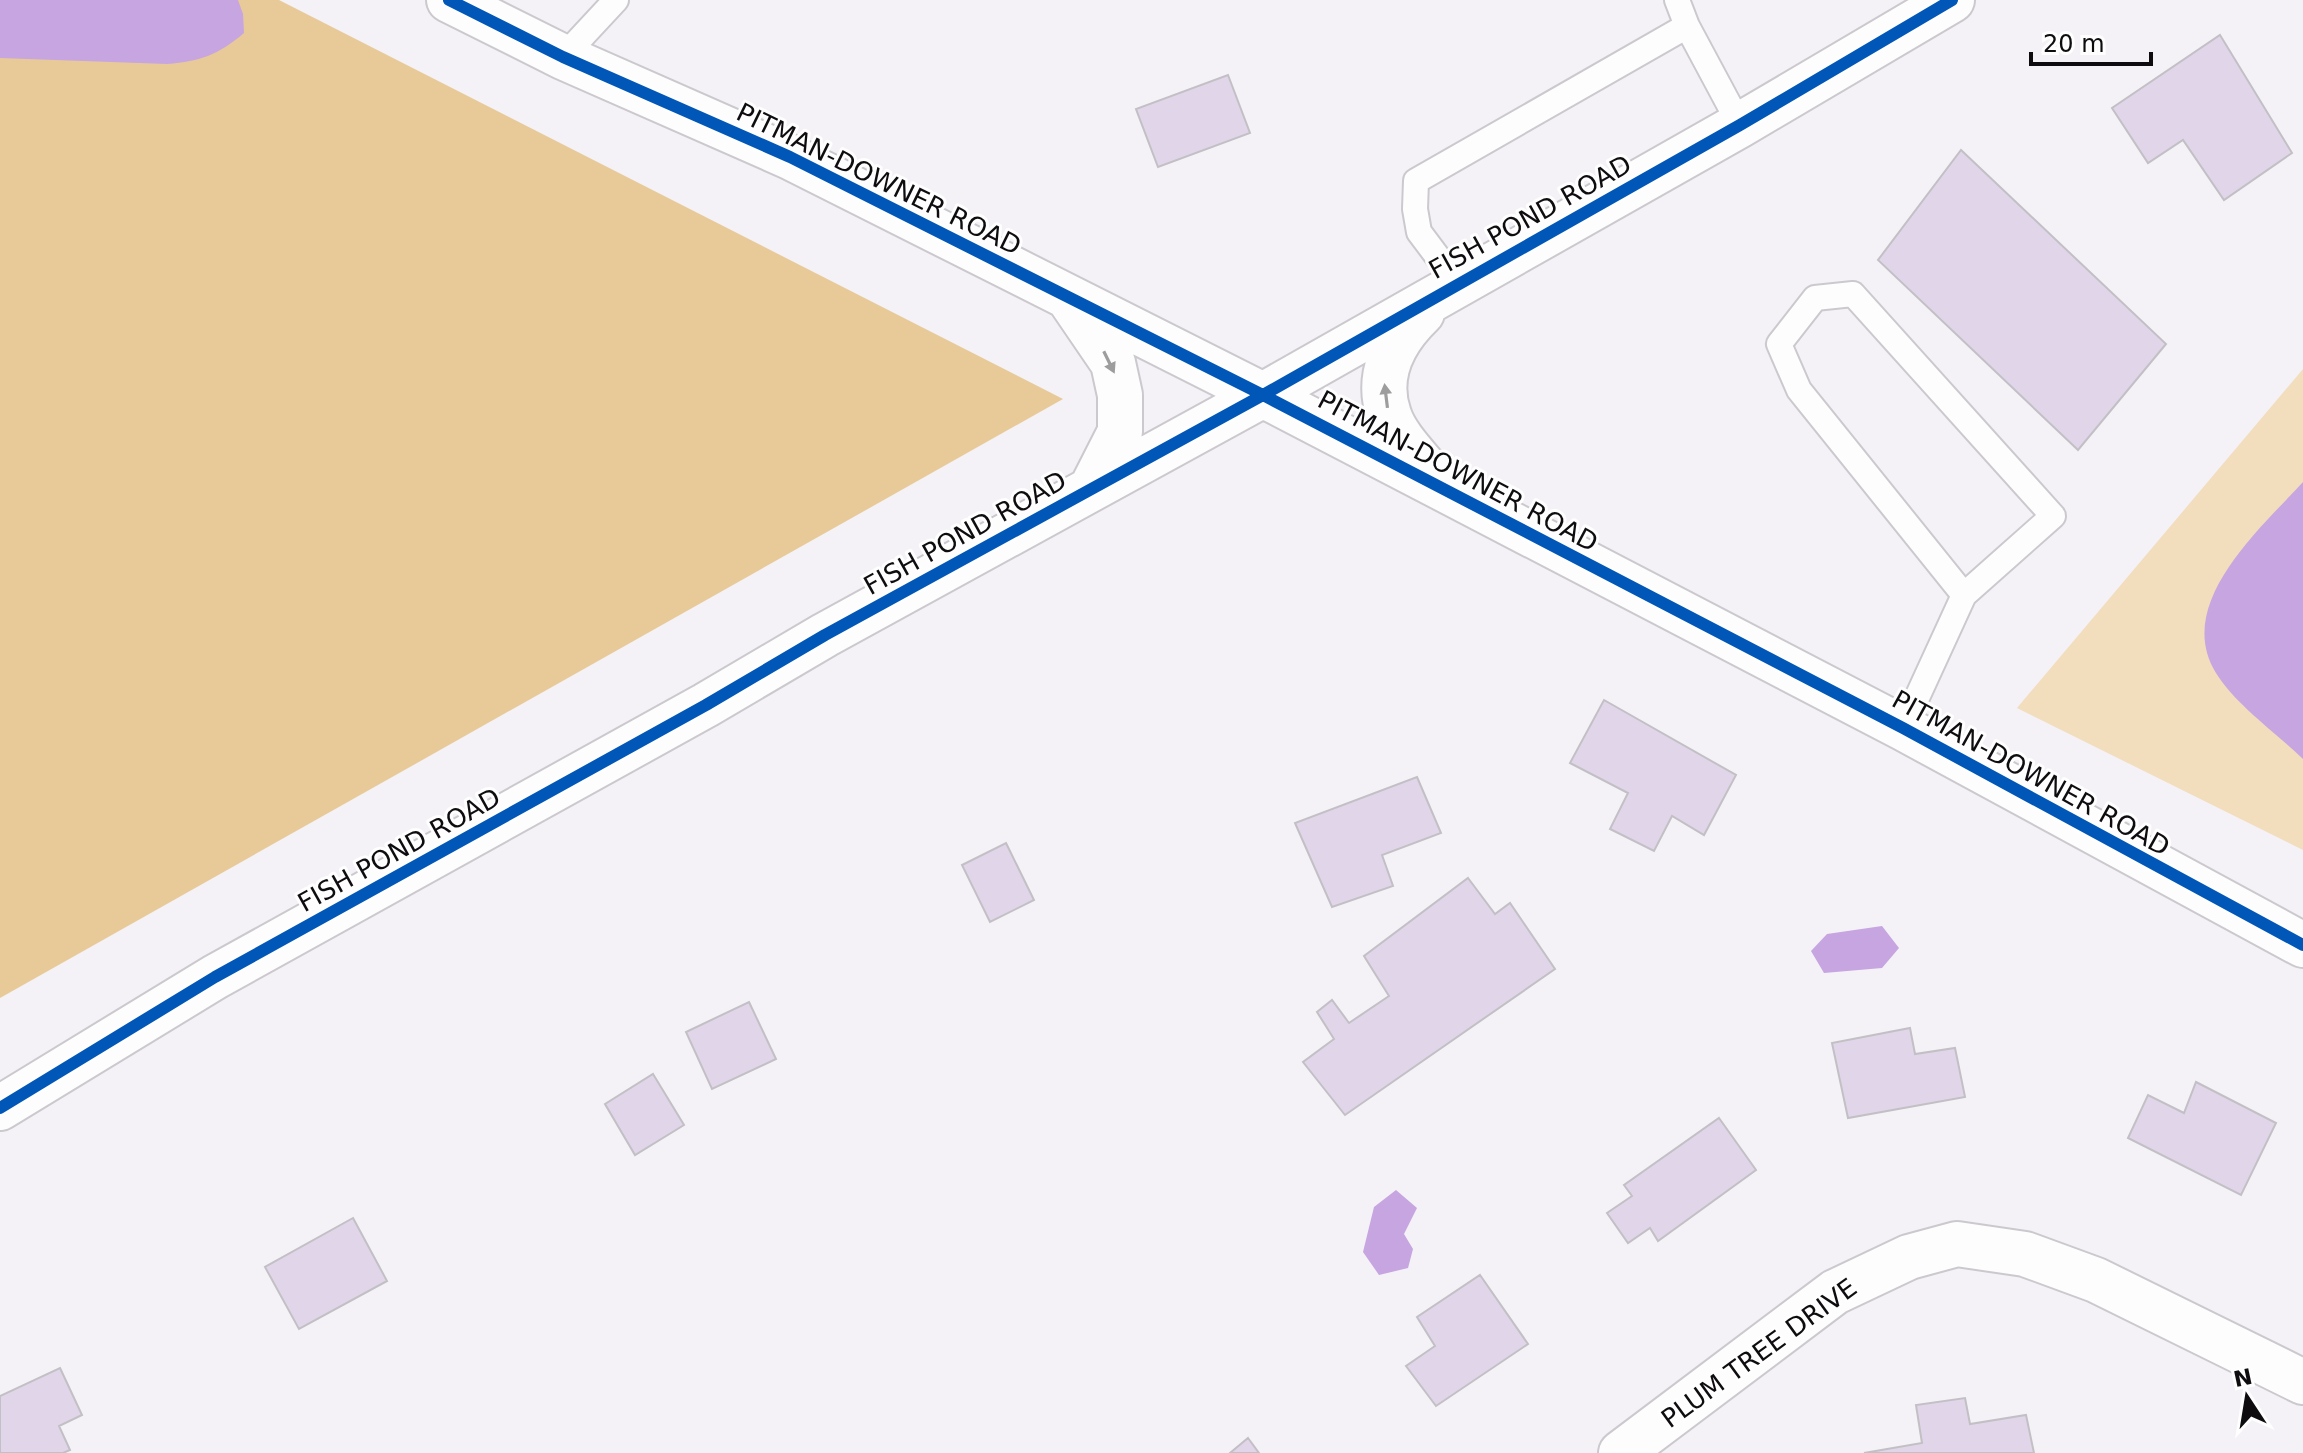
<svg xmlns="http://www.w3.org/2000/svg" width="2303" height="1453" font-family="'DejaVu Sans',sans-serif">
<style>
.green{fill:#f2ddbd}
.forest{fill:#e7ca98}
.water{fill:#c6a5e0}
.building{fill:#e1d6e9;stroke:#c2c0c4;stroke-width:2}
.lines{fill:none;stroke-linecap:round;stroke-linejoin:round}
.lane-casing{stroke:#ccc9ce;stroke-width:28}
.street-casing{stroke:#ccc9ce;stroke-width:48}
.secondary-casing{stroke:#ccc9ce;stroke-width:48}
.lane{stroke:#fdfdfe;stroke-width:24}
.street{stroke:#fdfdfe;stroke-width:44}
.secondary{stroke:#fdfdfe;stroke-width:44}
.cycleway-casing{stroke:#fefefe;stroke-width:17}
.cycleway{stroke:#0057b8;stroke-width:12}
.oneway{fill:#9d9d9e}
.labels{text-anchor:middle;stroke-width:6;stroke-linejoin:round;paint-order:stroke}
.street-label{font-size:26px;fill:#0e0c0f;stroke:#fefefe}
</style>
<rect width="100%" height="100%" fill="#f4f1f7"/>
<path class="green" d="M2303,369V850L2017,708Z"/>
<path class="forest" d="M0,0H279L1063,399L0,998Z"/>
<path class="water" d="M0,0H238L243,14L244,33C218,55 201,61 167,64L0,58Z
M2303,482V759C2276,733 2235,704 2216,673C2173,604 2261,528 2303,482Z
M1882,926L1899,948L1882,968L1824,973L1811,951L1827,934Z
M1396,1190L1417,1208L1404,1234L1413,1249L1408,1268L1379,1275L1363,1252L1374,1207Z"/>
<path class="building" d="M2220,35L2292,153L2224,200L2183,140L2148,163L2112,108Z
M1228,75L1250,133L1158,167L1136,109Z
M1961,150L2166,344L2078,450L1878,260Z
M1604,700L1736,775L1704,835L1672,816L1654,851L1610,829L1628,793L1570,763Z
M1417,777L1441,833L1382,855L1393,886L1332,907L1295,823Z
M1006,843L1034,900L990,922L962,865Z
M1468,878L1495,914L1510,903L1555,969L1345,1115L1303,1062L1334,1039L1317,1012L1332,1000L1349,1023L1389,996L1364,956Z
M749,1002L776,1059L712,1089L686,1032Z
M1910,1028L1915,1054L1955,1048L1965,1097L1848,1118L1832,1043Z
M653,1074L684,1125L635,1155L605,1104Z
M2196,1082L2276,1123L2241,1195L2128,1138L2148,1095L2184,1113Z
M1719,1118L1756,1170L1658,1241L1650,1228L1628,1243L1607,1213L1632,1196L1624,1185Z
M353,1218L387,1281L299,1329L265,1267Z
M1480,1275L1528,1344L1436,1406L1406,1366L1435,1346L1417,1317Z
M60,1368L82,1415L59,1426L70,1450L63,1453H0V1396Z
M1965,1398L1970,1424L2026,1415L2034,1453H1864L1922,1443L1916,1405Z
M1248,1438L1259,1453H1230Z"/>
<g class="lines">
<defs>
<path id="lane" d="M1677,0L1687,26L1740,125
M563,57L616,0
M1458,284L1419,232L1415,209L1416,181L1687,26
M1903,728L1964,595L2053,516L1853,294L1815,298L1779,344L1799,390L1964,595"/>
<path id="street" d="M1621,1453L1835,1292L1909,1257L1957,1244L2025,1254L2096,1280L2303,1382"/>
<path id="secondary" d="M449,0L563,57L790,157L1263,395L1903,728L2303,945
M1070,300L1113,363L1120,395V432L1091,489
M1422,313C1394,340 1375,375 1389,415C1396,437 1419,459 1433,477
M0,1108L215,977L706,705L825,635L1263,395L1740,125L1952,0"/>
</defs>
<use href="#lane" class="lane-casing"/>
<use href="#street" class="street-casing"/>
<use href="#secondary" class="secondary-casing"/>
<use href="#lane" class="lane"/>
<use href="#street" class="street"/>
<use href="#secondary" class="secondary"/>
<defs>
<path id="cycleway" d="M449,0L563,57L790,157L1263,395L1903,728L2303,945
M0,1108L215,977L706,705L825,635L1263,395L1740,125L1952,0"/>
</defs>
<use href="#cycleway" class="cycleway-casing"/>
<use href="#cycleway" class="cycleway"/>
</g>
<defs><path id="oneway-solid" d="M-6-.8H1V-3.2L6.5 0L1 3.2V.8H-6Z" transform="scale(2)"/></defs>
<g class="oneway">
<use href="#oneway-solid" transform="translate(1109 362) rotate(64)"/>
<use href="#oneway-solid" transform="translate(1386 396) rotate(-97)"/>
</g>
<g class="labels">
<g class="street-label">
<text transform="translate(879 179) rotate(26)" y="9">PITMAN-DOWNER ROAD</text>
<text transform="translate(1530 217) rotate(-29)" y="9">FISH POND ROAD</text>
<text transform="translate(1458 471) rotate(28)" y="9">PITMAN-DOWNER ROAD</text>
<text transform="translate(965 533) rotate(-29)" y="9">FISH POND ROAD</text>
<text transform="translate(2031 773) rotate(29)" y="9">PITMAN-DOWNER ROAD</text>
<text transform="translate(399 850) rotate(-29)" y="9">FISH POND ROAD</text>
<text transform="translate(1759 1353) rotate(-36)" y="9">PLUM TREE DRIVE</text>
</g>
</g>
<g transform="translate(2247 1397) rotate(348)" stroke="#fefefe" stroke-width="6" paint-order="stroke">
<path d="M0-6L14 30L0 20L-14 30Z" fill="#0e0c0f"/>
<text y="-12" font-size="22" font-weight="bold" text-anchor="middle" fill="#0e0c0f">N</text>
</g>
<path d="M2031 52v12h120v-12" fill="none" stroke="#0e0c0f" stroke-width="4"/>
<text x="2043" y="52" font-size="24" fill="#0e0c0f" stroke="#fefefe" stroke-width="6" paint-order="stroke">20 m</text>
</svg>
